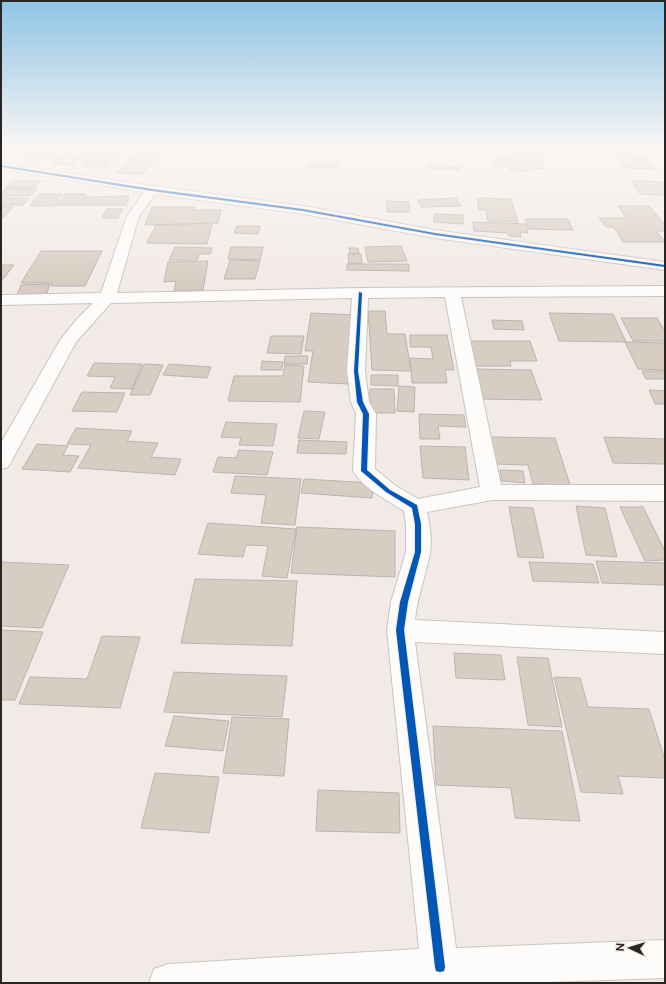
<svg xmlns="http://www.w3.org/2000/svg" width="666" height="984" font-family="'Public Sans',sans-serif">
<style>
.building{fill:#d8cdc2;stroke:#b9b5b1}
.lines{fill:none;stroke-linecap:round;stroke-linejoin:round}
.minor-casing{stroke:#c9c4c1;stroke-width:2}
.minor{fill:#fdfcfb;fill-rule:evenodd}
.cycleway-casing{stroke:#f6e9e3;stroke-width:2}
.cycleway{fill:#0057b8;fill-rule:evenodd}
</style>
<rect width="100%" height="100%" fill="#f2eae7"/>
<path class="building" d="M127,146H158L151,151L123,149Z
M227,146H241L240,149H226Z
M248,146H264L263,149H247Z
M494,146H544V154L530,153V159L543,160L544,169L529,168V171L510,170V167L491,166L493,157L509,158L510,152L493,150Z
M598,146H619L624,152H602Z
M102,147H122L114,155H120L114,161L87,160Z
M37,148L61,149L48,159L24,158Z
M309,148H339L338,154L308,153Z
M67,150L94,151L85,160L73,159L78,160L73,165L52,164Z
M136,152L160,153L143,174L116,173Z
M620,154H634L636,156H645L655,169L625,168L615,156H622Z
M88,160L112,162L106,168L81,166Z
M307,164H337V168L306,167Z
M429,165L459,167L460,170L429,169Z
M12,181H41L34,188H5Z
M631,181L665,182V195L640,194Z
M5,189H37L32,195L7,196L5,198H29L23,205H1V194Z
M39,194H62L54,206H30Z
M65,194H86L79,205H57Z
M129,196L126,205H81L86,197Z
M456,198L461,206L421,207L418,200Z
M477,198L511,199L518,222L488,221L486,210H479Z
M386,201L409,202L410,212H387Z
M618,206H649L665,225V231H656L665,242H623L614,227H606L599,218H626Z
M1,207H13L3,218L1,217Z
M152,207H195L194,210H221L218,223L145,225Z
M107,209H123L118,218H102Z
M434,214L463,215V224L434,222Z
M525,219H568L573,230L529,229Z
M473,222L526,224L528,233L520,232L521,237L509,236L508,233L474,231Z
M156,225H212L207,244L147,243Z
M237,226H260L258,234L234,233Z
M401,246L407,261L368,262L365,247Z
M175,247L212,248L210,254H200L197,260H169Z
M231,247H263L260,260L228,259Z
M349,248H358L359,253L350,254Z
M41,251H102L85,286H51L53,283H21Z
M348,254H361L362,263L349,264Z
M230,260L260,261L255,279H224Z
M208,261L203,290L174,291L176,281L164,282L168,262Z
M347,264H409V271L347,270Z
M1,265H14L3,279H1Z
M50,284L47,293L17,295L21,285Z
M368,311H385L387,334H405L411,371L372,370Z
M311,313L355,315L348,384L308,382L313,351H305Z
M549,313L613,314L626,342L559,341Z
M621,318H657L665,331V341H633Z
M492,320L522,321L524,330L494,329Z
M410,335H447L454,370H445L447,383H412L410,358L433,359L431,347H410Z
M271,336H304L301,354L267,353Z
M467,341H530L537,361H510L511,366H473Z
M625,342L665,343V370L638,369Z
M285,356H308L307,364H284Z
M262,361L283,362L282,370H261Z
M94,363L142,364L132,389L110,388L115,377L87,376Z
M144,364L163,365L150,395H130Z
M169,364L211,367L207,378L163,375Z
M285,365L304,366L300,402L228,401L234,376H283Z
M474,369L531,370L542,400L481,399Z
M642,371H665V379H646Z
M371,375H398V386L371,385Z
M399,386L415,387L414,412L397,411Z
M370,389H394L395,413H370Z
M649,390L665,391V404H655Z
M82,392L125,393L117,412L72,411Z
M304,411L325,412L319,439L298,438Z
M419,414L464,415L466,427L438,426L440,439H420Z
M226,422L277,424L273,446L239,445L241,438L221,437Z
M76,428L132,431L127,441L158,443L151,457L181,459L175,475L78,468L91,445L67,444Z
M490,437L555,438L570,485L533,484L528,465L495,464Z
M604,437L665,439V464L613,463Z
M299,440L347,442L346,454L297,453Z
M37,444L68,446L63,455L79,456L70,472L22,469Z
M420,446L465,447L469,480L423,478Z
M239,450L273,452L267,475L213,472L218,457L236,458Z
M500,470L523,471L525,483L502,481Z
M235,476L301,479L295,525L261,523L266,495L231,493Z
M304,479L373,483L372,498L301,493Z
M576,506L605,508L617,557L586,555Z
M509,507L533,508L544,558L518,557Z
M620,507H643L665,551V560L645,561Z
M208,523L296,529L287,578L262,576L268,546L246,545L243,557L198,554Z
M297,527L395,531V577L291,573Z
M596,561L665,563V585L602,583Z
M1,562L69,565L42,628L1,626Z
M529,562L593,564L599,583L533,581Z
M195,579L297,581L292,646L181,643Z
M1,630L43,632L15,700H1Z
M102,636L140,637L120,708L19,704L30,677L87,679Z
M454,653L501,655L505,680L456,678Z
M517,657L548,658L562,727L528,725Z
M174,672L287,676L282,717L164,712Z
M554,677L580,678L588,707L649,709L665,760V778L618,776L623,794L581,792Z
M174,716L229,721L223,751L165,746Z
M232,717L289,719L284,776L223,773Z
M433,726L562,731L580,821L515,818L511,788L436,785Z
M155,773L219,777L209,833L141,828Z
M318,790L399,793L400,833L316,831Z"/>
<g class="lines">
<defs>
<path id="minor" d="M5,146H17L1,155V148Z
M1,163L152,186L303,206L435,230L665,262V270L435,238L303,214L155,194L139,216L117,293L360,288L665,286V296L461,297L501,485H665V501L492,500L427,512C430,525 432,540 430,553C426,575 417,597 415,620L665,632V654L415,642L456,948L665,940V978L521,983H149L154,969L168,964L419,949L387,630L391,602L406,552V524L404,511C387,500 364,489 353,471L356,414L351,402L347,371L352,298L111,303L76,342L11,462L8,467L1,469V443L60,340L77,319L93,303L1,305V295L101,293L127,216L144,192L1,169ZM445,297L480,487L418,499L396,486L375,469L376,414L369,402L365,371L368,298Z"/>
</defs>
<use href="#minor" class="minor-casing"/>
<use href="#minor" class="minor"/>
<defs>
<path id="cycleway" d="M1,165L152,189L303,209L435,233L665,265V267L435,235L303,211L152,191L1,167Z
M359,292L362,293L358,371L363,402L369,414L367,470L390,490L417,505L421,524V552L408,602L404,630L445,967L444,971L440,972L436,971L435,967L396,630L400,602L415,552V524L412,508L386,492L361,471L363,414L357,402L354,371Z"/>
</defs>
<use href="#cycleway" class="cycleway-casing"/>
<use href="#cycleway" class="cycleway"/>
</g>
<linearGradient id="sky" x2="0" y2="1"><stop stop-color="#8ec4e4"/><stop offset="0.52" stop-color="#f9f6f4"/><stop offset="1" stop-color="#f9f6f4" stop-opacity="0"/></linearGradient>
<rect width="666" height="283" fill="url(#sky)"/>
<rect width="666" height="984" fill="none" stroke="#292523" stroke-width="4"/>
<g transform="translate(630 948) rotate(274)" stroke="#f6e9e3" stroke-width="3" paint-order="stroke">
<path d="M0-3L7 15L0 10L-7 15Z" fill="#292523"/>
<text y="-6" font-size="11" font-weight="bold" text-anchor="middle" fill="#292523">N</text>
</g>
</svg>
